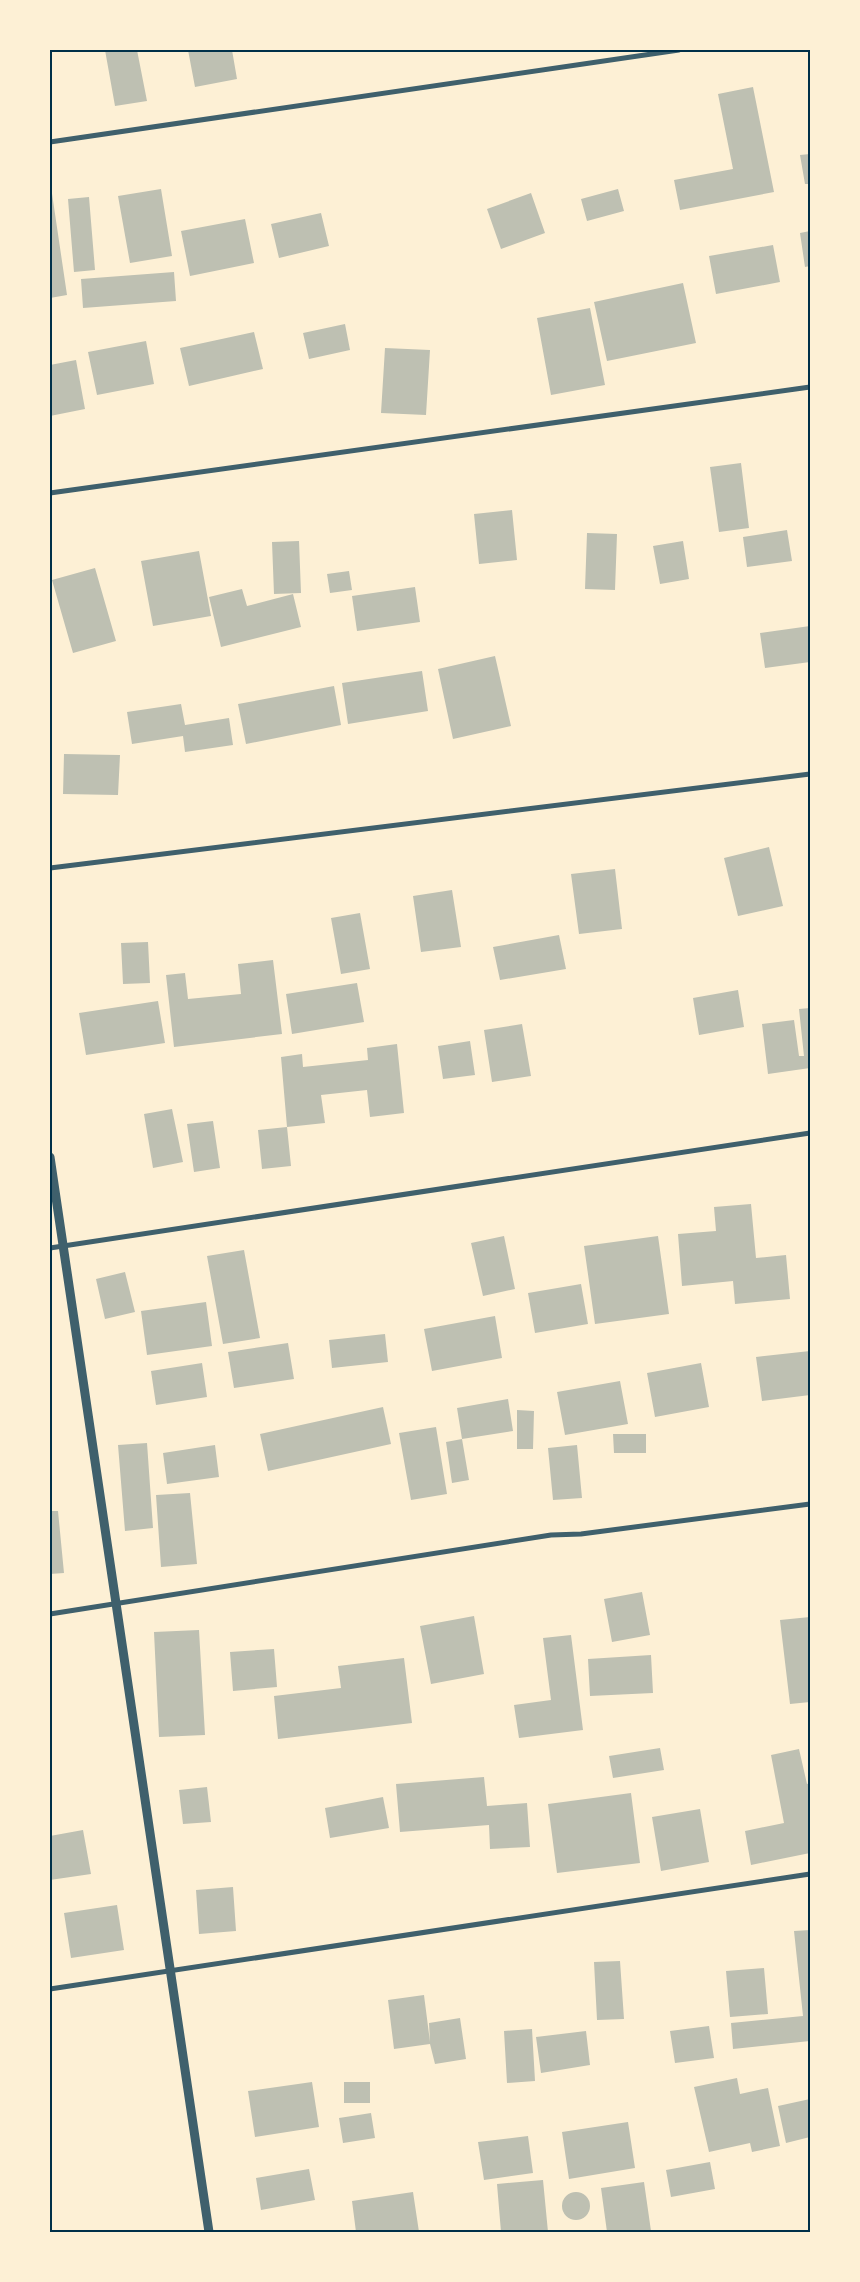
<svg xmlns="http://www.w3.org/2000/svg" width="860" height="2282" font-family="Mulish,sans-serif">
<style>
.building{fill:#bec0b2}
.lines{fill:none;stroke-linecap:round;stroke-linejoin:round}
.minor{stroke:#3f606c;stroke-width:5}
.tertiary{stroke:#3f606c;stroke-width:9}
.neatline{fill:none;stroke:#003049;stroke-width:2}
</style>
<rect width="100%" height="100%" fill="#fdf0d5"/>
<path class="building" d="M105,50H137L147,101L115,106Z
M188,50H232L237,79L195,87Z
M753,87L774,192L680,210L674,180L733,169L718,94Z
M810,154V184H805L800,155Z
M50,180L67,295L50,298Z
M161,189L172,256L130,263L118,196Z
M618,189L624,211L587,221L581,199Z
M531,193L545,233L501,249L487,209Z
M89,197L95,270L74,272L68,199Z
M321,213L329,246L279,258L271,224Z
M245,219L254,263L190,276L181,231Z
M810,231V266L805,267L800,233Z
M773,245L780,282L716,294L709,256Z
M174,272L176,301L83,308L81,279Z
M683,283L696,343L607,361L594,302Z
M590,308L605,385L551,395L537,318Z
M345,324L350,350L309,359L303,333Z
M254,332L263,369L189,386L180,348Z
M146,341L154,384L97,395L88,352Z
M385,348L430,350L426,415L381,413Z
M76,360L85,409L50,416V365Z
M741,463L749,528L719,532L710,467Z
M512,510L517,560L479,564L474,514Z
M787,530L792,561L747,567L743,537Z
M587,533L617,534L615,590L585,589Z
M299,541L301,593L274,594L272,542Z
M683,541L689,579L660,584L653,546Z
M199,551L211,616L153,626L141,561Z
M95,568L116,641L73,653L52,580Z
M349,571L352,590L330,593L327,574Z
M415,587L420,622L357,631L352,596Z
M242,589L247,606L293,594L301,627L221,647L209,597Z
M810,626V662L765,668L760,633Z
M495,656L511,726L453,739L438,669Z
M422,671L428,711L348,724L342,683Z
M334,686L341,725L246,744L238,704Z
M181,704L185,725L229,718L233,745L185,752L183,736L132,744L127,712Z
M64,754L120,755L118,795L63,794Z
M769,847L783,906L738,916L724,858Z
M615,869L622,929L579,934L571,874Z
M452,890L461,947L421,952L413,896Z
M360,913L370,969L341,974L331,918Z
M559,935L566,969L500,980L493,947Z
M148,942L150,983L123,984L121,943Z
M273,960L282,1034L174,1047L166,975L185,973L188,999L241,994L238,964Z
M357,983L364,1022L292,1034L286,994Z
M738,990L744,1027L699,1035L693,998Z
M158,1001L165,1043L86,1055L79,1013Z
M810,1008V1068L768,1074L762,1024L794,1020L799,1056H804L799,1009Z
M522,1024L531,1076L492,1082L484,1030Z
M470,1041L475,1075L443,1079L438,1046Z
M397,1044L404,1113L370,1117L367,1090L321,1095L325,1123L287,1127L281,1057L302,1054L303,1067L368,1060L367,1048Z
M172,1109L183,1162L153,1168L144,1114Z
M213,1121L220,1168L194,1172L187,1124Z
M287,1127L291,1166L262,1169L258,1130Z
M751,1204L756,1258L786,1255L790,1299L735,1304L733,1281L682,1286L678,1234L716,1231L714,1207Z
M504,1236L515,1289L483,1296L471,1243Z
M658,1236L669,1314L595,1324L584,1246Z
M244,1250L260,1338L223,1344L207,1256Z
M125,1272L135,1312L105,1319L96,1279Z
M581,1284L588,1324L535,1333L528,1293Z
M206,1302L212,1346L147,1355L141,1311Z
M495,1316L502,1358L432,1371L424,1329Z
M385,1334L388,1362L332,1368L329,1340Z
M288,1343L294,1379L234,1388L228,1352Z
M810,1351V1395L762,1401L756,1357Z
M202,1363L207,1397L156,1405L151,1371Z
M701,1363L709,1407L655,1417L647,1373Z
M620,1381L628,1424L565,1435L557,1392Z
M508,1399L513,1431L462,1439L457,1408Z
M383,1407L391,1444L268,1471L260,1434Z
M517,1410L534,1411L533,1449H517Z
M436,1427L447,1494L411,1500L399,1433Z
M613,1434H646V1453H614Z
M462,1439L469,1480L452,1483L446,1442Z
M147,1443L153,1528L125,1531L118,1445Z
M215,1445L219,1477L167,1484L163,1453Z
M577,1445L582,1498L553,1500L548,1448Z
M190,1493L197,1564L161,1567L156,1495Z
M50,1511H58L64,1573L50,1574Z
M642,1592L650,1635L612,1642L604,1599Z
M474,1616L484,1674L431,1684L420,1626Z
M810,1617V1702L790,1704L780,1620Z
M199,1630L205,1735L159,1737L154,1632Z
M571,1635L583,1730L519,1738L514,1705L551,1700L543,1638Z
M274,1649L277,1687L233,1691L230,1652Z
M651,1655L653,1693L590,1696L588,1659Z
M404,1658L412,1723L278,1739L274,1696L341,1688L338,1666Z
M660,1748L664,1770L613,1778L609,1756Z
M799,1749L807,1784L810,1783V1853L751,1865L745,1831L784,1823L771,1755Z
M484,1777L487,1806L527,1803L530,1847L490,1849L489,1825L400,1832L396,1784Z
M207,1787L211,1822L183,1824L179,1790Z
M631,1793L640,1863L557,1873L548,1804Z
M383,1797L389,1828L330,1838L325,1808Z
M700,1809L709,1862L661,1871L652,1817Z
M83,1830L91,1874L50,1880V1836Z
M233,1887L236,1931L199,1934L196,1890Z
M117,1905L124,1950L71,1958L64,1913Z
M810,1930V2041L733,2049L731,2023L803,2016L794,1931Z
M620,1961L624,2019L597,2020L594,1962Z
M764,1968L768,2014L730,2017L726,1971Z
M424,1995L430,2042L429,2023L460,2018L466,2059L435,2064L430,2044L394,2049L388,2000Z
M709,2026L714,2058L675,2063L670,2031Z
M532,2029L535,2081L507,2083L504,2031Z
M586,2031L590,2065L541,2073L536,2037Z
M737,2078L740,2094L768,2088L780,2146L752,2152L750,2143L709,2152L694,2087Z
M312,2082L319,2127L255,2137L248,2091Z
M344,2082H370V2103H344Z
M810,2099V2137L786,2143L778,2106Z
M371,2113L375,2138L343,2143L339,2118Z
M628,2122L635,2168L569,2179L562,2132Z
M528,2136L533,2173L484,2180L478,2142Z
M710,2162L715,2189L671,2197L666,2170Z
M309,2169L315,2200L261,2210L256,2178Z
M543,2180L548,2232H501L497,2184Z
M644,2182L651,2231L607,2232L601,2188Z
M562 2206a14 14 0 1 1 28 0a14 14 0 1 1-28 0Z
M413,2192L419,2232H356L352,2201Z"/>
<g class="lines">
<path class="minor" d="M50,142L679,50
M50,493L810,387
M50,868L810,774
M50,1248L810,1133
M50,1614L551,1535L581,1534L810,1504
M50,1989L810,1874"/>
<path class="tertiary" d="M50,1157L209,2232"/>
</g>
<rect width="860" height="2282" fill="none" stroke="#fdf0d5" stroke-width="102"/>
<rect x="51" y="51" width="758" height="2180" class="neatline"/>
</svg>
